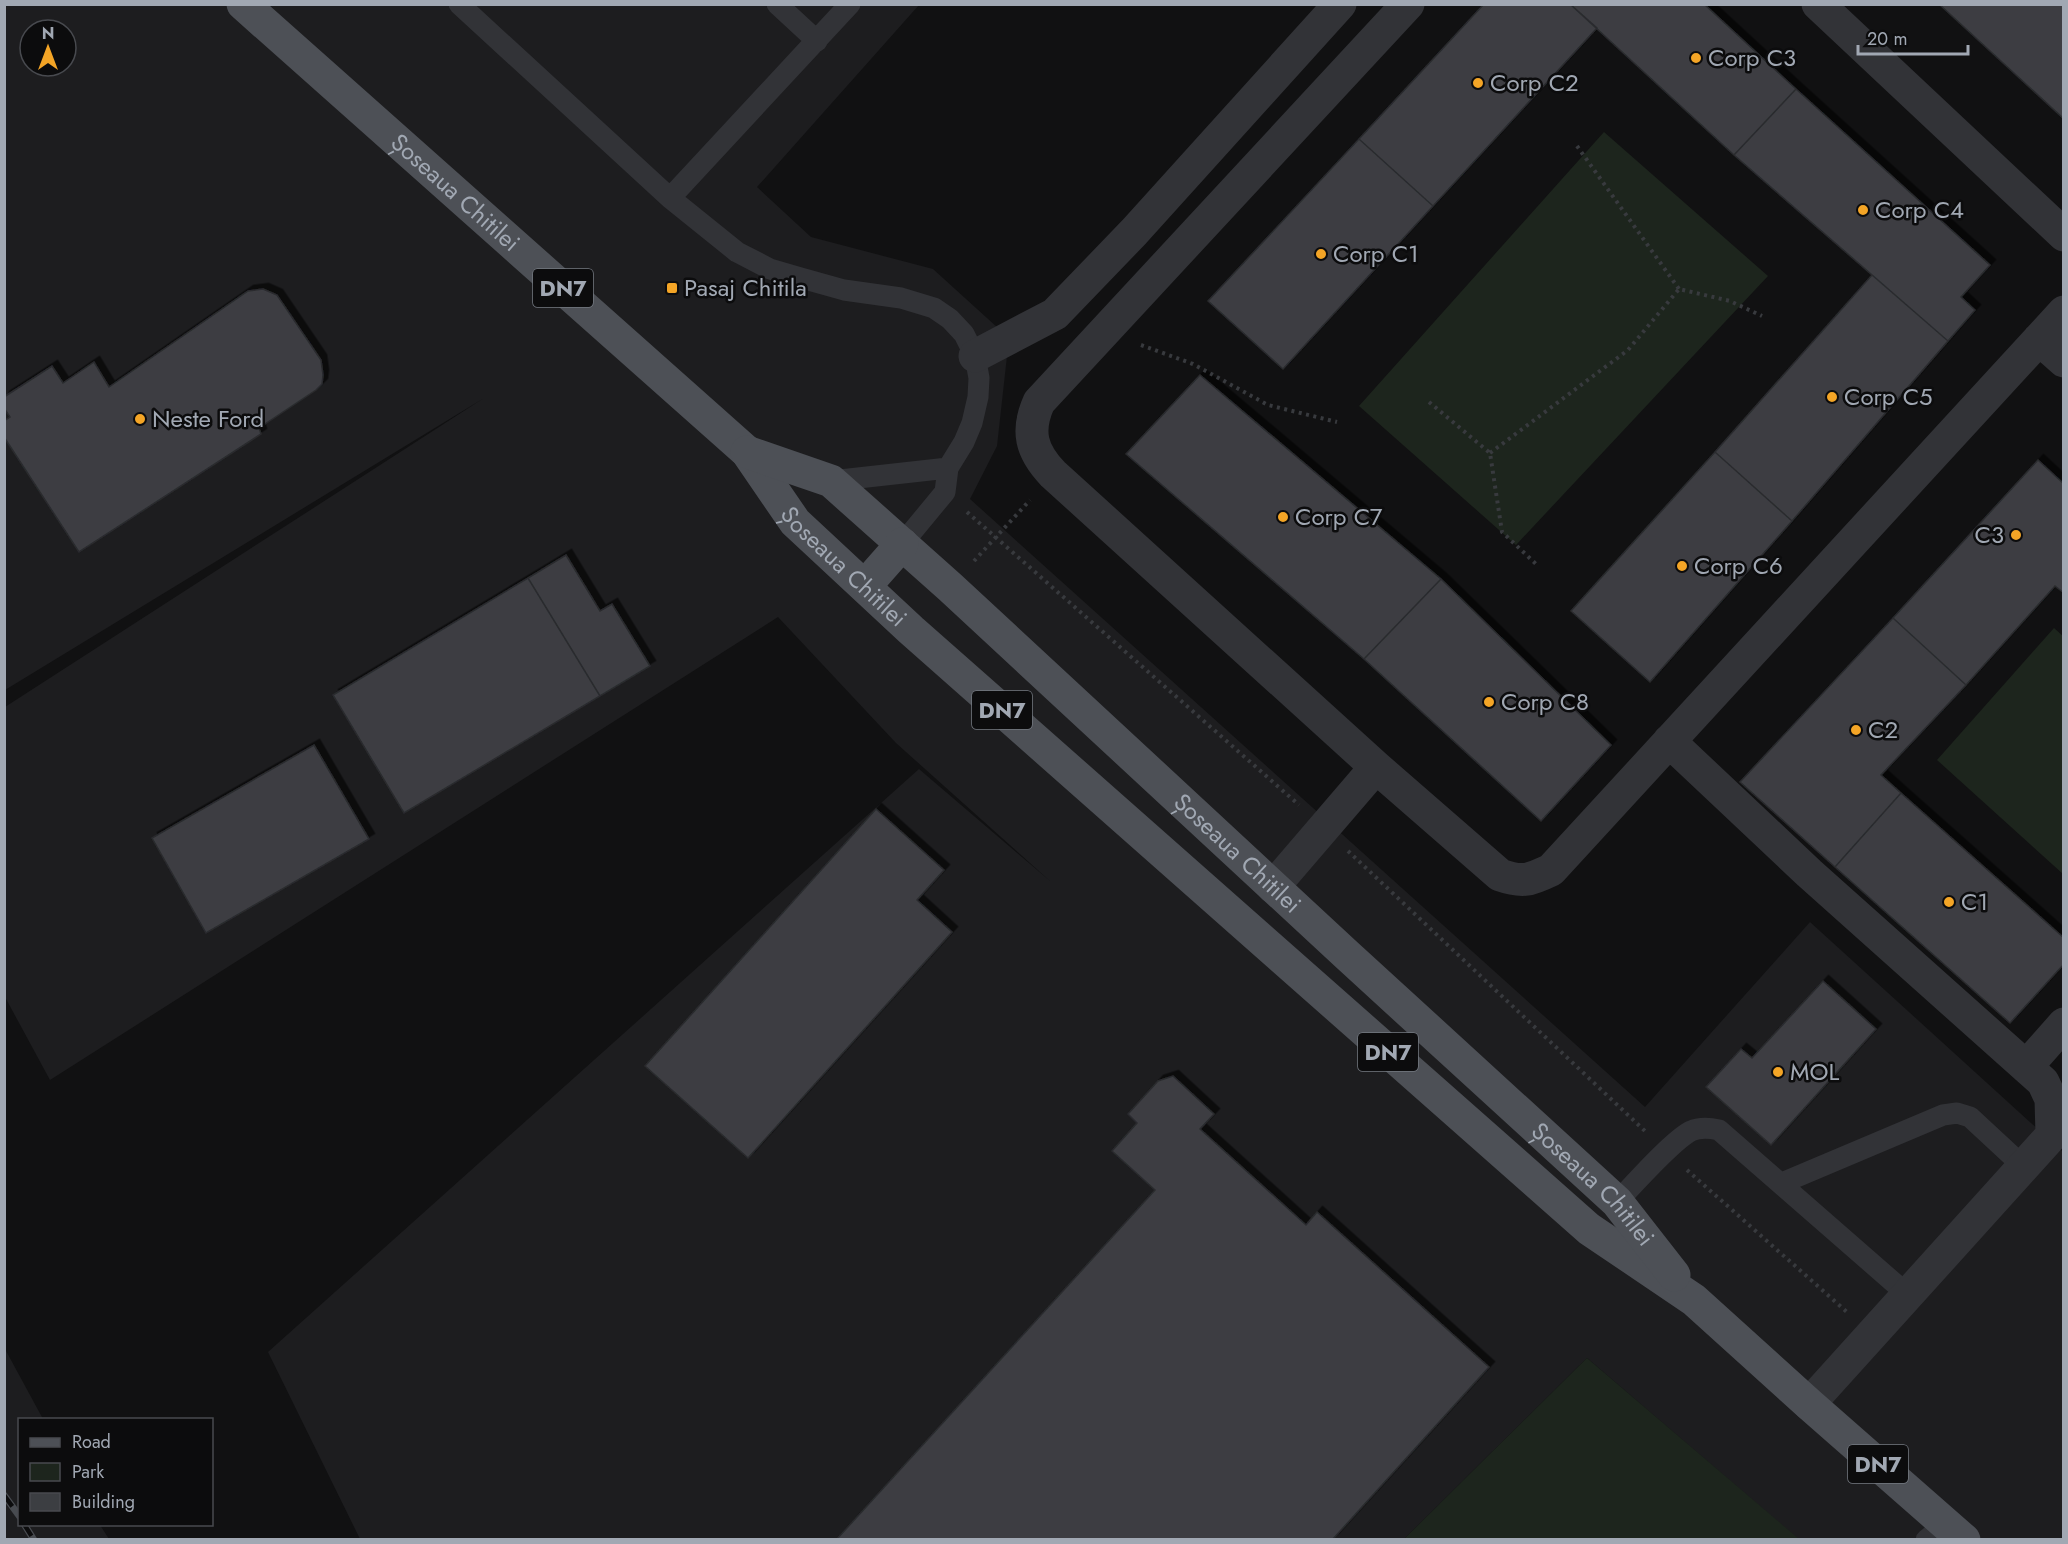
<svg xmlns="http://www.w3.org/2000/svg" width="2068" height="1544" font-family="Jost,sans-serif">
<style>
.built{fill:#1d1d1f;fill-rule:evenodd}
.green{fill:#1d251d}
.building{fill:#3c3e42;stroke:#2a2b2e;stroke-width:1.5;filter:url(#shadow)}
.lines{fill:none;stroke-linecap:round;stroke-linejoin:round}
.path{stroke:#383a3e;stroke-width:4;stroke-dasharray:3 4.5;stroke-linecap:butt}
.lane{stroke:#323337;stroke-width:21}
.street{stroke:#323337;stroke-width:33}
.primary{stroke:#4d5056;stroke-width:33}
.rail-casing{stroke:#484b50;stroke-width:7}
.rail{stroke:#0c0c0d;stroke-width:4.5;stroke-dasharray:14;stroke-linecap:butt}
.poi-dot{fill:#f4a526;stroke:#0c0c0d;stroke-width:2}
.labels{text-anchor:middle;stroke-width:5;stroke-linejoin:round;paint-order:stroke}
.shield{fill:#0c0c0d;stroke:#747981;stroke-width:1.5}
.shield-label{font-size:22px;font-weight:bold;fill:#a1a8b3}
.poi-label{font-size:24px;fill:#a1a8b3;stroke:#0c0c0d;text-anchor:start}
.street-label{font-size:24px;fill:#a1a8b3;stroke:#0c0c0d}
</style>
<defs>
<filter id="shadow"><feDropShadow dx="5.5" dy="-5.5" stdDeviation="0" flood-color="#0009"/></filter>
</defs>
<rect width="100%" height="100%" fill="#111112"/>
<path class="built" d="M4,5H919L757,187L811,237L933,269L1009,338L997,446L970,499L1645,1107L1810,922L2063,1152V1539H1798L1587,1358L1404,1539H360L268,1352L919,769L1050,881L896,743L778,617L50,1080L5,997V707L484,398L5,690ZM30,30H66V66H30Z
M5,1349L43,1419L20,1420V1524L100,1525L109,1539H5Z"/>
<path class="green" d="M1604,132L1768,276L1516,545L1359,406Z
M2054,628L2064,637L2063,874L1937,760Z
M1587,1358L1799,1539H1404Z"/>
<path class="building" d="M1484,4H1570L1597,28L1433,206L1359,139Z
M1570,4H1704L1796,89L1734,155Z
M1939,4H2064V119Z
M1796,89L1990,265L1961,297L1975,310L1948,341L1734,155Z
M1359,139L1433,206L1283,369L1208,301Z
M1872,275L1948,341L1792,521L1715,452Z
M263,289L277,295L321,360L323,375L322,384L316,390L259,428L261,434L79,552L4,437V421L10,417L4,408V397L52,366L63,383L94,362L109,387L248,291Z
M1200,375L1441,579L1364,659L1126,454Z
M1715,452L1792,521L1650,682L1571,611Z
M2038,460L2064,484V593L2055,586L1966,685L1893,618Z
M566,555L600,611L612,604L650,666L600,696L528,578Z
M528,578L600,696L404,813L333,695Z
M1441,579L1611,745L1541,821L1364,659Z
M1893,618L1966,685L1881,775L1901,793L1835,867L1740,782Z
M314,745L369,839L206,933L152,838Z
M1901,793L2064,938V964L2010,1023L1835,867Z
M876,809L944,870L917,900L952,932L748,1158L645,1066Z
M1823,981L1876,1029L1771,1145L1706,1087L1741,1049L1752,1058Z
M1173,1076L1214,1114L1200,1129L1306,1225L1317,1212L1489,1367L1332,1540H836L1155,1190L1112,1151L1137,1123L1128,1114L1158,1081Z"/>
<g class="lines">
<path class="path" d="M1577,146L1679,289
M1141,345L1193,364L1268,405L1337,422
M1429,402L1490,453L1502,532L1536,564
M1490,453L1628,350L1679,289L1730,301L1762,316
M967,512L1299,805
M974,561L1030,500
M1348,851L1646,1132
M1687,1170L1847,1312"/>
<path class="lane" d="M459,4L670,198L737,252L770,269L801,278L844,290L901,298L934,308L950,319L964,334L975,356L979,378L978,397L972,423L964,442L948,468L945,492L902,544
M777,4L817,41
M670,198L850,4
M831,481L948,468
M1782,1183L1943,1115L1957,1113L1970,1117L2025,1168
M1617,1202C1633,1185 1673,1140 1691,1131C1700,1127 1710,1128 1719,1130L1908,1295
M1926,1540L1947,1523"/>
<path class="street" d="M1408,4L1039,402C1026,431 1031,451 1053,474L1376,767L1500,875C1523,883 1530,880 1551,870L2064,312
M1818,4L2064,235
M2039,339L2064,361
M975,356L1055,314L1134,232L1340,4
M1669,741L1809,873L2043,1082L2051,1099L2052,1135L1809,1404
M1273,887L1376,767
M2026,1067L2064,1024"/>
<g class="primary">
<path id="s1" d="M243,4L747,452L795,522L911,630L1589,1229L1694,1300L1809,1404L1964,1540"/>
<path id="s2" d="M747,452L831,481L950,587L1347,955L1617,1202L1674,1275"/>
<path d="M865,586L902,544"/>
</g>
<defs>
<path id="rail" d="M4,1495L20,1517
M24,1524L34,1540"/>
</defs>
<use href="#rail" class="rail-casing"/>
<use href="#rail" class="rail"/>
</g>
<g class="poi-dot">
<circle cx="1696" cy="58" r="6"/>
<circle cx="1478" cy="83" r="6"/>
<circle cx="1863" cy="210" r="6"/>
<circle cx="1321" cy="254" r="6"/>
<rect x="666" y="282" width="12" height="12" rx="3"/>
<circle cx="1832" cy="397" r="6"/>
<circle cx="140" cy="419" r="6"/>
<circle cx="1283" cy="517" r="6"/>
<circle cx="2016" cy="535" r="6"/>
<circle cx="1682" cy="566" r="6"/>
<circle cx="1489" cy="702" r="6"/>
<circle cx="1856" cy="730" r="6"/>
<circle cx="1949" cy="902" r="6"/>
<circle cx="1778" cy="1072" r="6"/>
</g>
<g class="labels">
<g class="shield">
<rect x="533" y="269" width="60" height="38" rx="4.5"/>
<rect x="972" y="691" width="60" height="38" rx="4.5"/>
<rect x="1358" y="1033" width="60" height="38" rx="4.5"/>
<rect x="1848" y="1445" width="60" height="38" rx="4.5"/>
</g>
<g class="shield-label">
<text x="563" y="296">DN7</text>
<text x="1002" y="718">DN7</text>
<text x="1388" y="1060">DN7</text>
<text x="1878" y="1472">DN7</text>
</g>
<g class="poi-label">
<text x="1708" y="66">Corp C3</text>
<text x="1490" y="91">Corp C2</text>
<text x="1875" y="218">Corp C4</text>
<text x="1333" y="262">Corp C1</text>
<text x="684" y="296">Pasaj Chitila</text>
<text x="1844" y="405">Corp C5</text>
<text x="152" y="427">Neste Ford</text>
<text x="1295" y="525">Corp C7</text>
<text x="2004" y="543" text-anchor="end">C3</text>
<text x="1694" y="574">Corp C6</text>
<text x="1501" y="710">Corp C8</text>
<text x="1868" y="738">C2</text>
<text x="1961" y="910">C1</text>
<text x="1790" y="1080">MOL</text>
</g>
<g class="street-label">
<text dy="8" stroke="none"><textPath href="#s1" startOffset="284">Șoseaua Chitilei</textPath></text>
<text dy="8" stroke="none"><textPath href="#s1" startOffset="825">Șoseaua Chitilei</textPath></text>
<text dy="8" stroke="none"><textPath href="#s2" startOffset="640">Șoseaua Chitilei</textPath></text>
<text dy="8" stroke="none"><textPath href="#s2" startOffset="1126">Șoseaua Chitilei</textPath></text>
</g>
</g>
<rect width="2068" height="1544" fill="none" stroke="#a1a8b3" stroke-width="12"/>
<rect x="18" y="1418" width="195" height="108" fill="#0c0c0d" stroke="#484a4f" stroke-width="1.5"/>
<rect x="30" y="1438" width="30" height="9" fill="#4d5056" stroke="#484a4f" stroke-width="1.5"/>
<text x="72" y="1448" font-size="18" fill="#a1a8b3">Road</text>
<rect x="30" y="1463" width="30" height="18" fill="#1d251d" stroke="#484a4f" stroke-width="1.5"/>
<text x="72" y="1478" font-size="18" fill="#a1a8b3">Park</text>
<rect x="30" y="1493" width="30" height="18" fill="#3c3e42" stroke="#484a4f" stroke-width="1.5"/>
<text x="72" y="1508" font-size="18" fill="#a1a8b3">Building</text>
<g transform="translate(48 48)"><circle r="28" fill="#0c0c0d" stroke="#484a4f" stroke-width="1.5"/>
<path d="M0-4.5L10 22L0 15L-10 22Z" fill="#f4a526"/>
<text y="-9" font-size="16" font-weight="bold" text-anchor="middle" fill="#a1a8b3">N</text>
</g>
<path d="M1858 45v9h110v-9" fill="none" stroke="#a1a8b3" stroke-width="3"/>
<text x="1867" y="45" font-size="18" fill="#a1a8b3" stroke="#0c0c0d" stroke-width="4.5" paint-order="stroke">20 m</text>
</svg>
